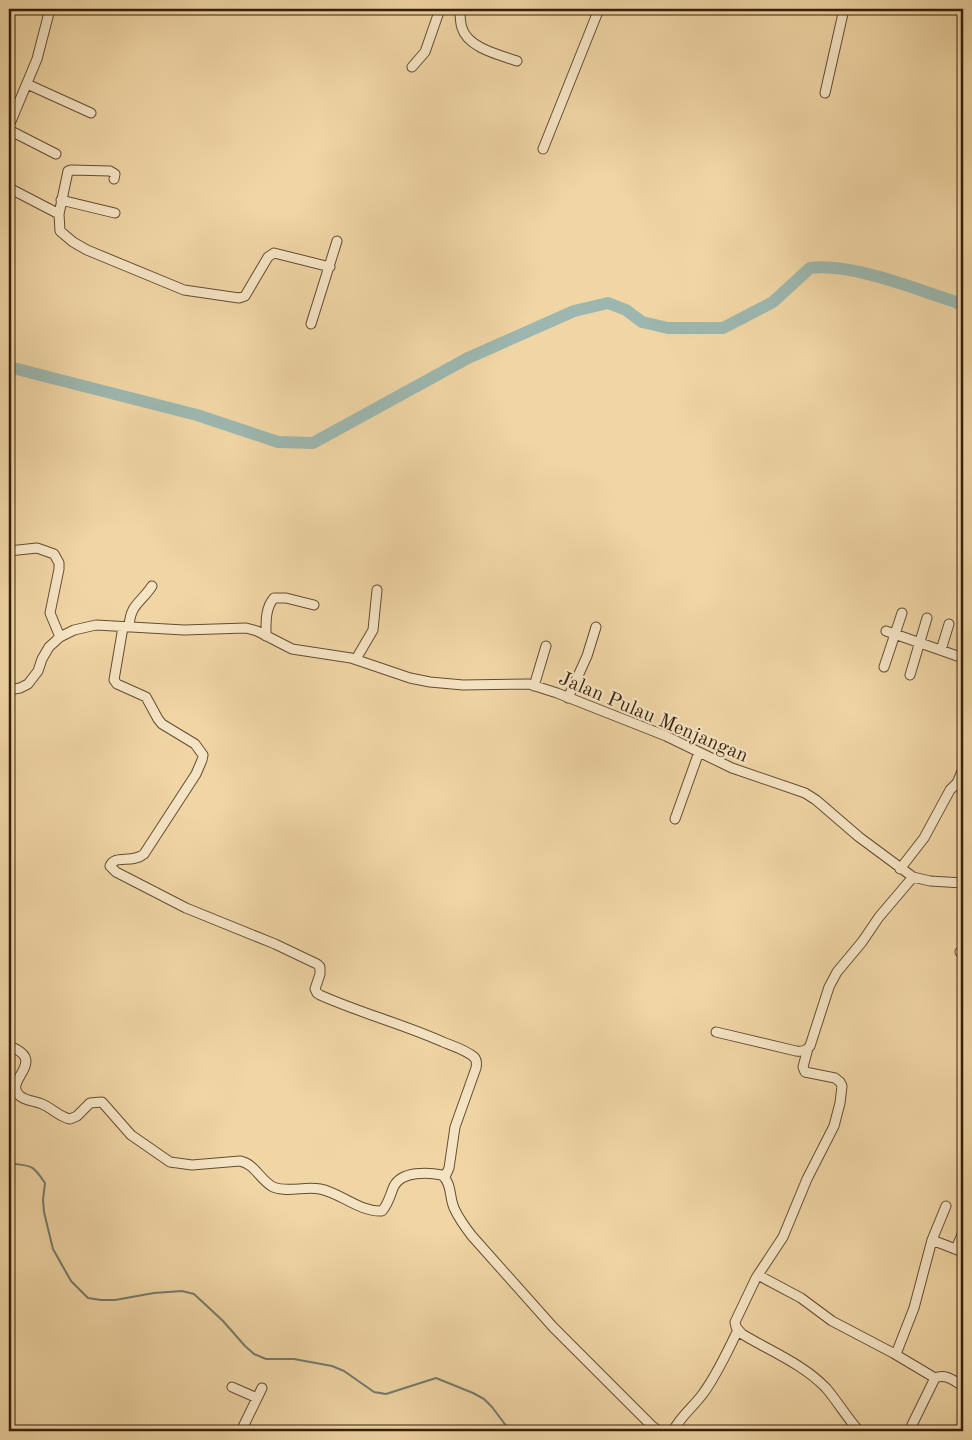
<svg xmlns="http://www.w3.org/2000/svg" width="972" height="1440" font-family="'Old Standard TT',serif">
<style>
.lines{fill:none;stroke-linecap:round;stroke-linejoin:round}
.stream{stroke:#737a6d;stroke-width:2}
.river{stroke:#9cb7af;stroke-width:12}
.minor-casing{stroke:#644c32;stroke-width:11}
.minor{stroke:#f5e4c4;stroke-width:9}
.labels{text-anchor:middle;stroke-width:4.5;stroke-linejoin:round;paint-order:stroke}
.street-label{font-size:20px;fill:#361f0b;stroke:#f5e4c4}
</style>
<rect width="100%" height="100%" fill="#f0d5a5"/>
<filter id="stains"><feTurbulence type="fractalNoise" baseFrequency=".004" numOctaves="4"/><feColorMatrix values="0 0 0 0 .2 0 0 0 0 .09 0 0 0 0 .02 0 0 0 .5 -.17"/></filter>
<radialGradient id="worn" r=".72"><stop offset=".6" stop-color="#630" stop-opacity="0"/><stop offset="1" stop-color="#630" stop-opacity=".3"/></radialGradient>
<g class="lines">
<path class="stream" d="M9,1163C31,1167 31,1162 45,1183L43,1200L44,1212L53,1249L71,1281L88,1298L101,1300H115L154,1293L182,1291L194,1294L223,1321L245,1346L254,1354L266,1359H294L332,1366L344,1371L374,1392L386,1394L436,1378L473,1393L484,1399L492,1407L510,1431"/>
<path class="river" d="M9,367L197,415L278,442L313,443L468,358L574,311L608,303L626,310L642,322L668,328H723L773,302L810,268C852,263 912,288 953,301L963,306"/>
<defs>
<path id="minor" d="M460,9C460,15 460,22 462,28C468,48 500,55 517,61
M412,67L425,52L440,9
M27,84L91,113
M825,93L844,9
M9,126L37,59L50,9
M9,130L56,154
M543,149L599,9
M114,179L115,174L110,171L71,170L68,171L59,214L60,231L73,242L87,250L184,290L239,298L245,296L268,257L274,253L330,267
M9,188L59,214
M61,200L115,213
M311,324L337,241
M9,551L37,548L54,554L59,563V569L50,613L60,637
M123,627L115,674L114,680L117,684L146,697L158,719L162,724L195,744L203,755L202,760L196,774L144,854C132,864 115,854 110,866L116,872L186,908L275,944L317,964L320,967V974L315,989L317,993L320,995C360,1013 403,1024 443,1042C453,1046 466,1050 474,1057C477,1060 477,1063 476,1068L455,1127L449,1168L445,1177
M129,627C130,604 141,603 152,586
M886,631L963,658
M266,636C266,623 265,608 274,598H286L314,605
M941,650L949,624
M356,659L373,630L377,590
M884,667L902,613
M910,675L927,618
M534,686L546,646
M9,690L20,688L28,684L38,671L42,659L49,647L60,637L74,630L96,625L184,630L246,628L257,631L292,649L351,658L410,678L430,682L463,685L529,684L557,693L666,736L732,768L805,793L816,800L859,837L913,877L930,881L963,883
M568,698L587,656L596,627
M675,819L699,752
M900,869L924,838L950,790L957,783L963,769
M960,952H963
M716,1032L796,1051C802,1052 806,1051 810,1046L829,987L837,972L862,942L879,917L913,877
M9,1046C14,1048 22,1051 25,1057C31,1070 6,1084 20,1096C26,1101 35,1101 42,1104C52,1108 59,1117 70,1119L77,1116L90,1103L102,1102L131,1135L170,1162L192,1165L240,1161C255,1164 260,1180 273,1187C287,1193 305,1186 320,1189C341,1193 359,1212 382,1211C389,1203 390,1195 394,1186C402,1171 428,1172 442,1175C452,1184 449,1196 454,1208C459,1219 465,1227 472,1236L553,1327L652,1426L659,1431
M808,1048L803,1067L805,1072L835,1078L840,1082L842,1086L840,1103L834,1126L807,1179L783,1237L756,1278L735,1322L736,1327L742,1334C770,1351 803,1364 826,1388C838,1402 847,1418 859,1431
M932,1240L946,1206
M956,1249L963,1232
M758,1275L801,1298L832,1321L893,1353L935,1378
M896,1354L914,1308L932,1240L963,1252
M232,1387L257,1398
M241,1431L262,1388
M673,1431C681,1416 692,1408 702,1395C717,1375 727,1352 738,1330
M909,1431L935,1378C946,1373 954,1381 963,1386"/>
</defs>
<use href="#minor" class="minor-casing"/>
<use href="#minor" class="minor"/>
</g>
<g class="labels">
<g class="street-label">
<text transform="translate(654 716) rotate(23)" y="7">Jalan Pulau Menjangan</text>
</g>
</g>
<rect width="972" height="1440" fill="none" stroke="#f0d5a5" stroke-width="30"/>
<rect x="10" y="10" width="952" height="1420" fill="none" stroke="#361f0b" stroke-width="2.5"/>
<rect x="15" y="15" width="942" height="1410" fill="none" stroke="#361f0b"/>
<rect width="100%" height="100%" filter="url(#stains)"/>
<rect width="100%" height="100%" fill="url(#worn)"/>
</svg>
